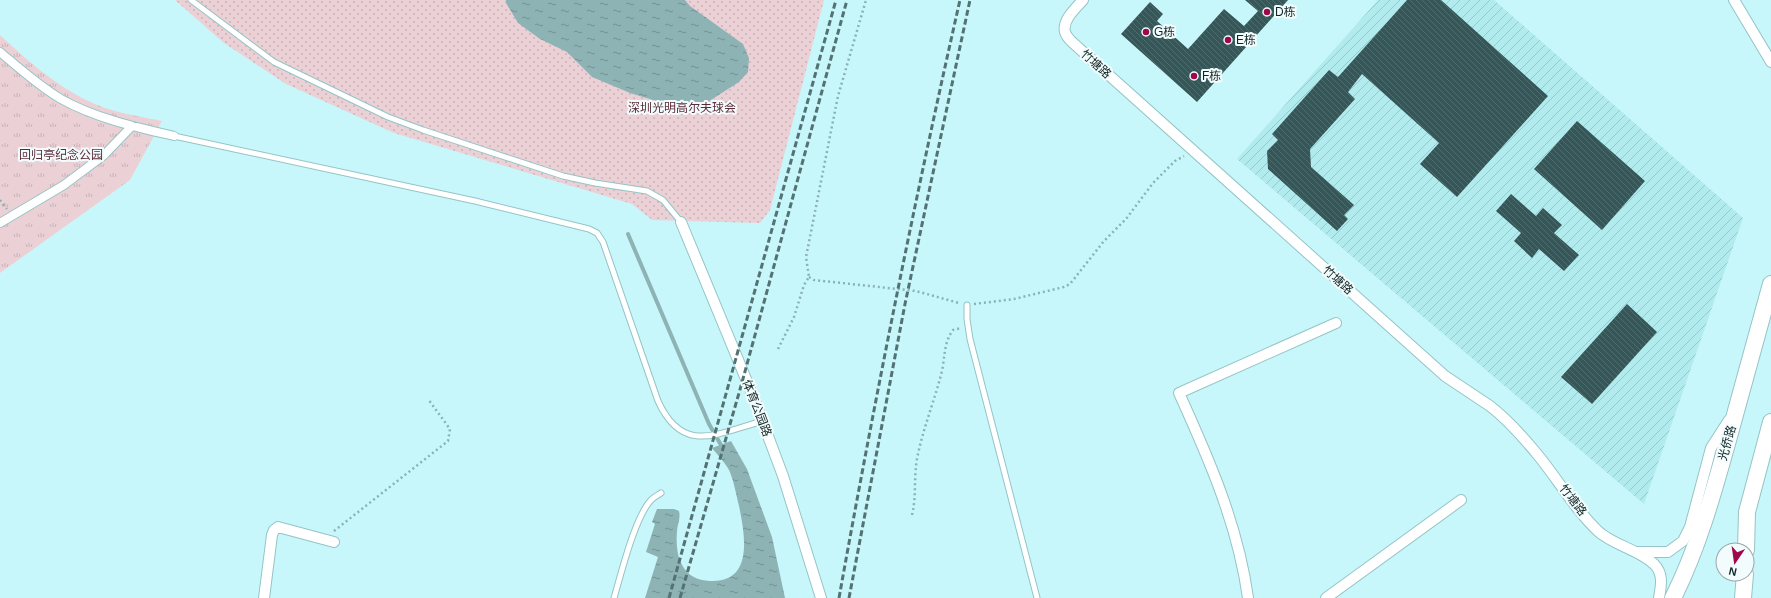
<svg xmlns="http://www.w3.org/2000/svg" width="1771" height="598" font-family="Helvetica,'Noto Sans SC',sans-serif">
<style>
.industrial{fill:url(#industrial-furrows)}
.grass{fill:url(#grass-dots)}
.park{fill:url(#park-tufts)}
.water{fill:url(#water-ripples)}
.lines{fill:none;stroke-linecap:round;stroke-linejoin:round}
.stream{stroke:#8eb3b4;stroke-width:4}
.building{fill:url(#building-back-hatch)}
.service-casing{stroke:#95c4c6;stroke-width:7}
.pedestrian-casing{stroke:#95c4c6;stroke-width:10}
.minor-casing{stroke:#95c4c6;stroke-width:12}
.primary-casing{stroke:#95c4c6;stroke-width:18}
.path{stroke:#8bb1b3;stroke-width:2.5;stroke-dasharray:2 3;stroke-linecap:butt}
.service{stroke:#fff;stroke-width:5}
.pedestrian{stroke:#fff;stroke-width:8}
.minor{stroke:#fff;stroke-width:10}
.primary{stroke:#fff;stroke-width:16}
.rail{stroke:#547274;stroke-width:3;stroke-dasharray:6 3;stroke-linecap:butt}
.poi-dot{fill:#a0064a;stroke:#f3fcfd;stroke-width:1.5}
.labels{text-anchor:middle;stroke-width:4;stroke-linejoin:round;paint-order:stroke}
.poi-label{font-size:12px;fill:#122526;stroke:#f3fcfd;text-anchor:start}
.street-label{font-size:12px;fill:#122526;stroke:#f3fcfd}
.park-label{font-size:12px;fill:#5c2d39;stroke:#f3fcfd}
</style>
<defs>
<pattern id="industrial-furrows" width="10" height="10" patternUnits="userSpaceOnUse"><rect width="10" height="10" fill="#b1ebed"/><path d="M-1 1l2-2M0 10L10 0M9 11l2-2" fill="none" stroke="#97c9cb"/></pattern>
<pattern id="grass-dots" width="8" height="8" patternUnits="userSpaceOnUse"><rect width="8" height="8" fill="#ebd1d6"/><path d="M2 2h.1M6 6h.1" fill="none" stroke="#c8b3b8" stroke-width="1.8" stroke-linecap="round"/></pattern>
<pattern id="park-tufts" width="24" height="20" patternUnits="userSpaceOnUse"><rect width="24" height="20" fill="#ebd1d6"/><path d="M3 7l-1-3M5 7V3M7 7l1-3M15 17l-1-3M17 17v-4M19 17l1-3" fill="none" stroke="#c8b3b8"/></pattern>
<pattern id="water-ripples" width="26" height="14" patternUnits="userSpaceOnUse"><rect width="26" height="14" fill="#8eb3b4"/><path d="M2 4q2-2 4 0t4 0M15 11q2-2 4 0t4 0" fill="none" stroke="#739192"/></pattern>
<pattern id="building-back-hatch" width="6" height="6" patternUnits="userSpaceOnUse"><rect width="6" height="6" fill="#355759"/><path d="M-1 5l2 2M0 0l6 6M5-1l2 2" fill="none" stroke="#4f6c6d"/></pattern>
</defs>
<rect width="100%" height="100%" fill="#c7f7fa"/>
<path class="industrial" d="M1378,0H1494L1743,218L1644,504L1237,159Z"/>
<path class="grass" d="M175,0H824L770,210L760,223L652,220L632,204L394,133L286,84L224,43Z"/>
<path class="park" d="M0,35C31,64 64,93 105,108C123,114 143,117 162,121L130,180L0,273Z"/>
<path class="water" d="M506,0H685L690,6L743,44L749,58L748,72L739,82L706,103L686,107L666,104L630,93L592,77L567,52L540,39L518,23L506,3Z
M731,441L747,469L772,537L785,598H645L658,557L646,552L655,524L652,522L657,509H674L679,511C681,519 677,525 677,532C676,541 677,557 682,565C688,576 697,580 710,581C754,583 745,535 739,506C736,494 734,481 729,470C725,463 718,455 712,448Z"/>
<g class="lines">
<path class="stream" d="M628,234L709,424L721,445"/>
</g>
<path class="building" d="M1245,0H1288L1197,102L1121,34L1150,2L1163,14L1157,21L1188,49L1224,9L1244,26L1258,11Z
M1407,0H1441L1548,96L1457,197L1420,164L1439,143L1362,74L1348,92L1355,99L1310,149L1311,167L1354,205L1344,215L1348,219L1337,231L1268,169L1267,151L1278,140L1272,134L1329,70L1338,77Z
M1577,121L1645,181L1602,230L1534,169Z
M1511,194L1536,216L1543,208L1562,225L1554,233L1579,255L1564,271L1539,249L1532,258L1514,241L1521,233L1496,211Z
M1627,304L1657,332L1592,404L1561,377Z"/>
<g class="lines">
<defs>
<path id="service" d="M191,0L274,62L388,117L423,130L563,176L595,183L647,191L663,200L681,222
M174,136L475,201L589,229L597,233L603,242L658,401C683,456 718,433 763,421
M967,305V319L970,339L1037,598
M614,598C621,574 635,517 651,500C654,497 658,495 661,493"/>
<path id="pedestrian" d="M0,52C19,68 39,86 61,99C95,118 135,127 174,136
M0,223L64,185L104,155L132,126"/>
<path id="minor" d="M1083,0C1076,8 1062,20 1065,32C1066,36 1070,40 1072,42L1445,376C1460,386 1475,396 1490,406C1507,419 1523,437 1537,454C1558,479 1575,510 1599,532C1615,546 1638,549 1654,564C1664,574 1661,586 1659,598
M1734,0L1771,62
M681,222L753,396L783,476L821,598
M1636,552H1668L1683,541L1690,527L1711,448L1729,420
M264,598L272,535L274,530L278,527L334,542
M1248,598C1238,525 1209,459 1179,393L1336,323
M1326,598L1461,500"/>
<path id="primary" d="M1746,550L1747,512L1771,422
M1673,598C1698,548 1713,494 1728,440C1742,388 1757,336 1771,284
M1743,598L1745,574"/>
</defs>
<use href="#service" class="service-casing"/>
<use href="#pedestrian" class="pedestrian-casing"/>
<use href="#minor" class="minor-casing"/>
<use href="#primary" class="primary-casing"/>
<path class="path" d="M0,200L7,209
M809,277L814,280L916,291L959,303
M974,304L1014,299L1064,287L1070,284L1104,241L1126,219L1153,183L1175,161L1184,156
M778,349L794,317L804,285L809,277L806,257L838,96L866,0
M912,515C917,495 913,475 918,454C924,426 935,399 942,371C945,356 944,342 953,330L961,328
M334,531L448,441L450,429L428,399"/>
<use href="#service" class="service"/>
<use href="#pedestrian" class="pedestrian"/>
<use href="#minor" class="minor"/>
<use href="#primary" class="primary"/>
<path class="rail" d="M669,598L836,0
M680,598L741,386L847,0
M839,598C875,398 915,198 960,0
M849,598L905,304L970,0"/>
</g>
<g class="poi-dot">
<circle cx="1267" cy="12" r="4"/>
<circle cx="1146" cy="32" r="4"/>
<circle cx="1228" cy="40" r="4"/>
<circle cx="1194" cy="76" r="4"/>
</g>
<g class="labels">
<g class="poi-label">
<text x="1275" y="16">D栋</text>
<text x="1154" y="36">G栋</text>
<text x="1236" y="44">E栋</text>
<text x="1202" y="80">F栋</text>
</g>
<g class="street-label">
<text transform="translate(1096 64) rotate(42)" y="4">竹塘路</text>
<text transform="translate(1338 280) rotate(42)" y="4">竹塘路</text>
<text transform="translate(757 408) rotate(69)" y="4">体育公园路</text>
<text transform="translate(1727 443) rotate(-74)" y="4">光侨路</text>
<text transform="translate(1573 500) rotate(52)" y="4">竹塘路</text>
</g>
<g class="park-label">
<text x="682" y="112">深圳光明高尔夫球会</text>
<text x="61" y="159">回归亭纪念公园</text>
</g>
</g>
<g transform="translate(1735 562) rotate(193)"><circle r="19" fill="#f3fcfd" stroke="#99a6a7"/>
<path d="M0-3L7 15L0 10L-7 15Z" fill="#a0064a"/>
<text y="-6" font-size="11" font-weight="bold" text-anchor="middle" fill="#122526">N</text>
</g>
</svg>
